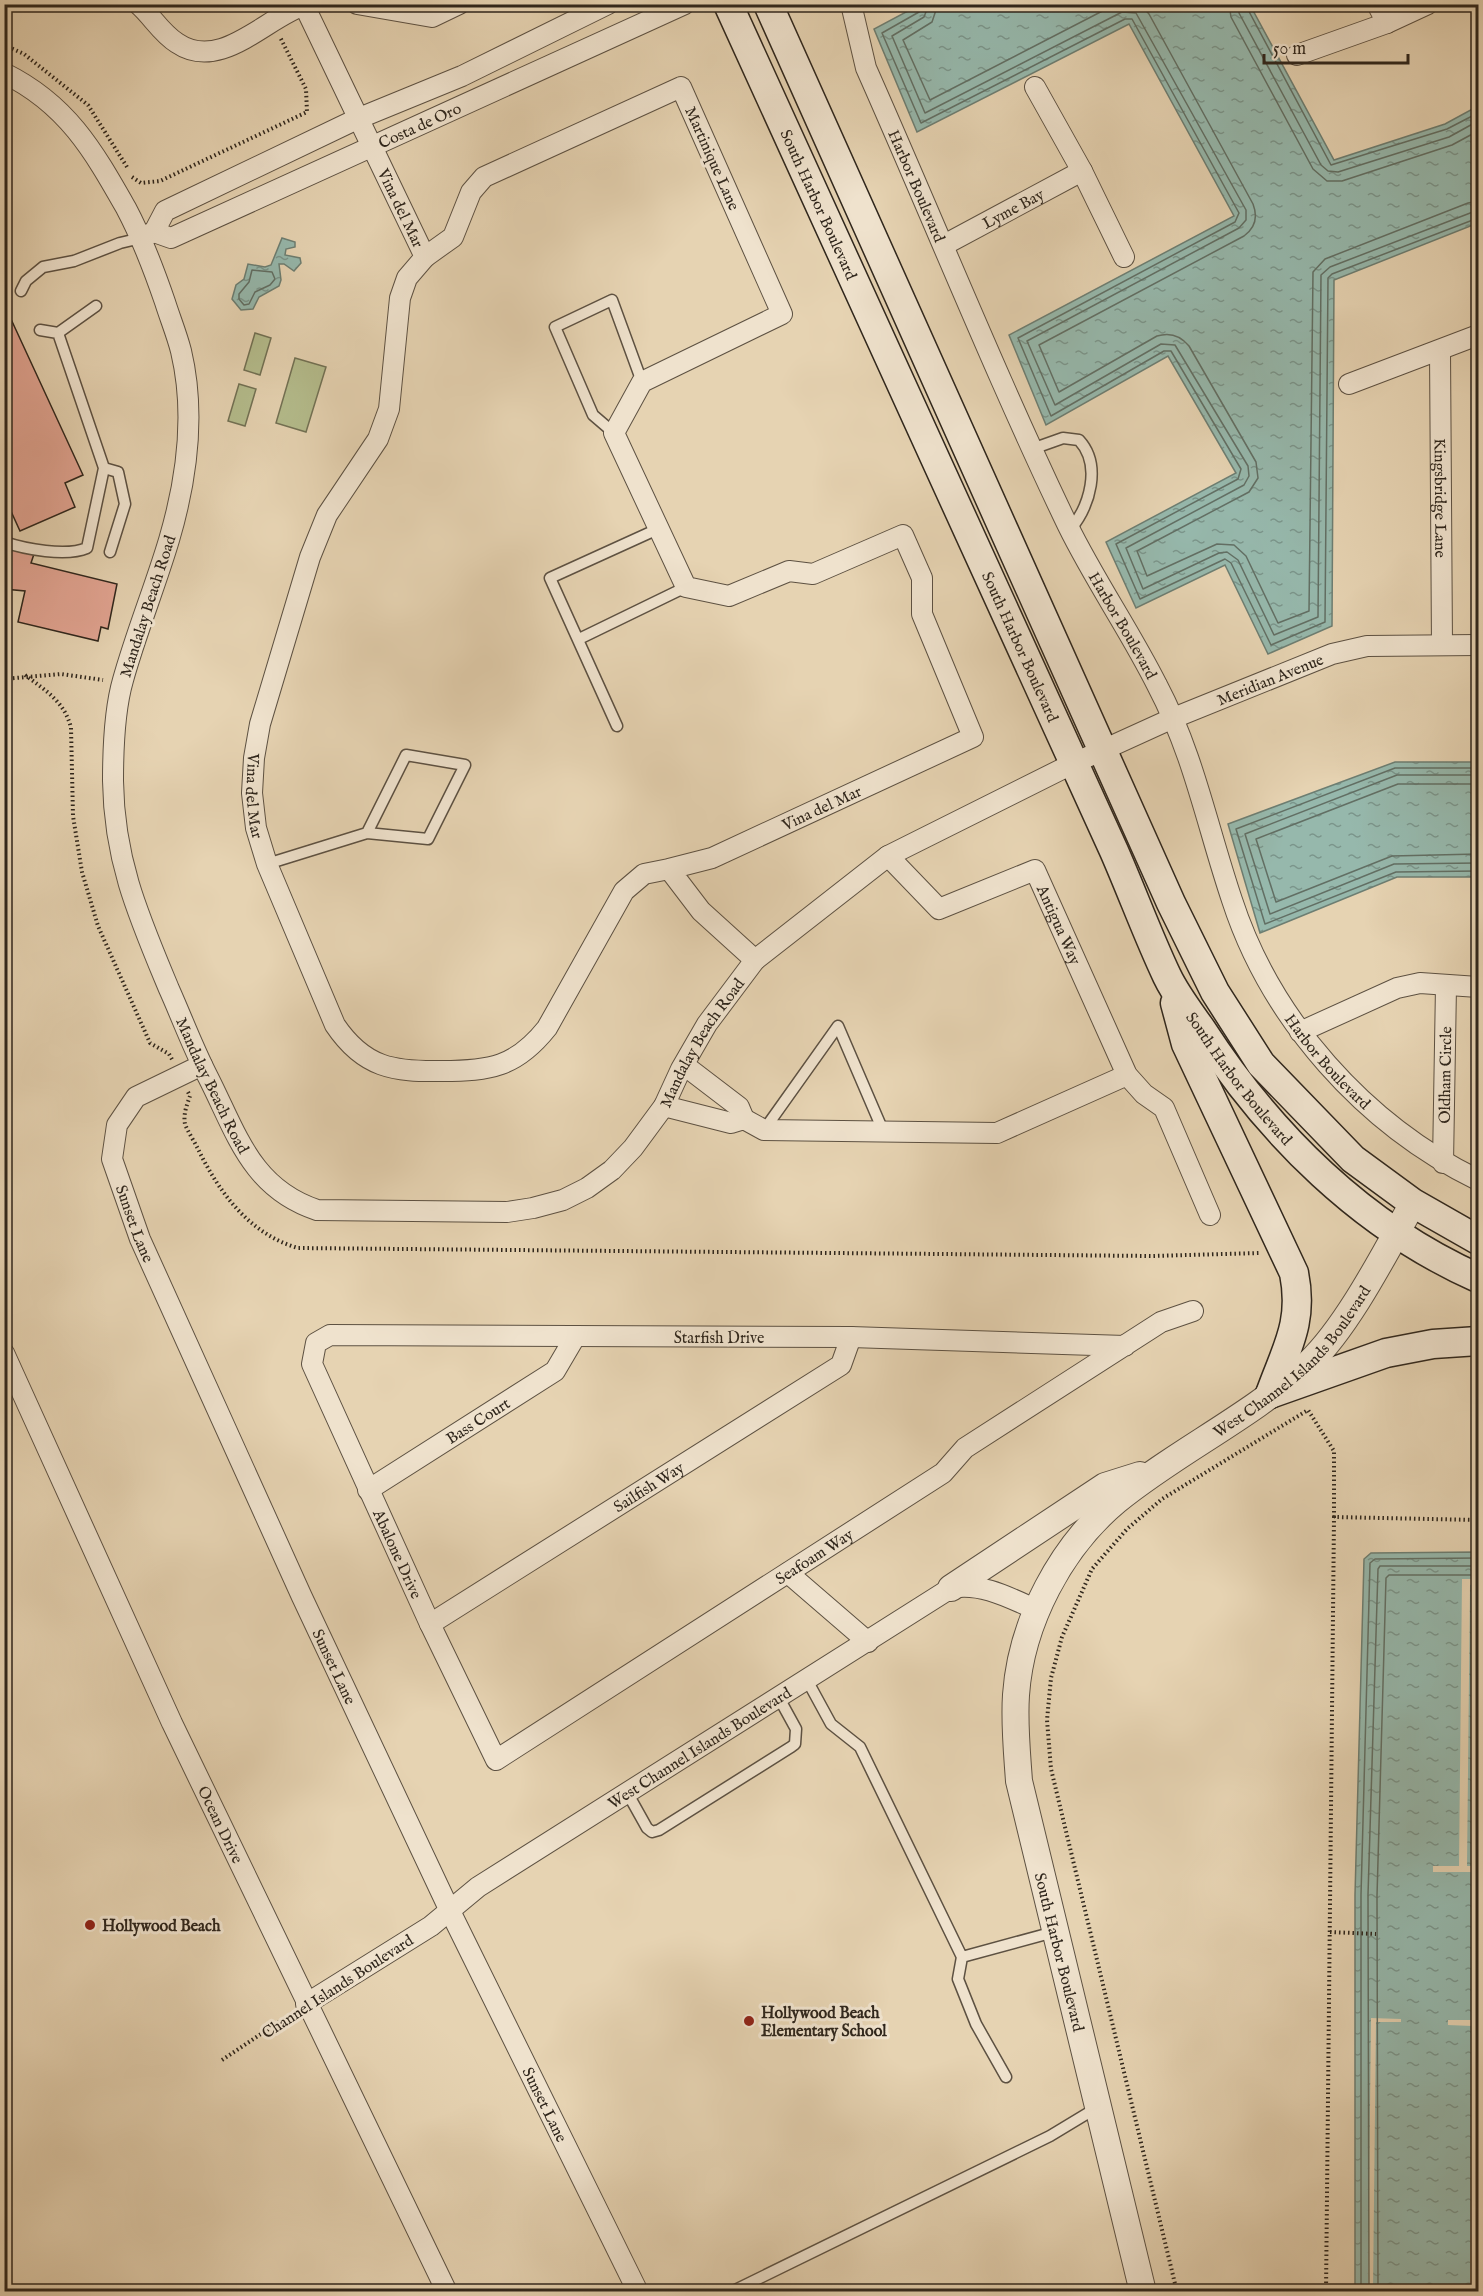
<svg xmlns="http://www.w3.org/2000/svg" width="1483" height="2296" font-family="'IM FELL English',serif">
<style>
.pitch{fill:#b4bc8c;stroke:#727154;stroke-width:1.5}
.water{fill:url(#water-ripples);stroke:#6d7e72;stroke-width:1.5}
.pier{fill:#e6d3b2}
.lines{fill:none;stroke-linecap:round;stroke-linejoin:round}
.shore{stroke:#626f64;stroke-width:1.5}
.building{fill:#e2a492;stroke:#2f261c;stroke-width:1.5}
.service-casing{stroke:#5d5142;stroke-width:13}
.minor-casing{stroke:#5d5142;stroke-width:22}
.tertiary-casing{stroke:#5d5142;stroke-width:28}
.secondary-casing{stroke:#2f261c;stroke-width:31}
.path{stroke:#2f261c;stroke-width:4;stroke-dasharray:1.5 3;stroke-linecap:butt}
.service{stroke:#efe2cd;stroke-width:10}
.minor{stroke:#efe2cd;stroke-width:20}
.tertiary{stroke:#efe2cd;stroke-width:26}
.secondary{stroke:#efe2cd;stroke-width:28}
.poi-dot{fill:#8f2418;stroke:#efe2cd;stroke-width:2}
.labels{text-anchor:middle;stroke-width:6;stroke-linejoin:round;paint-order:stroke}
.street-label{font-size:16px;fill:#2f261c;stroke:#efe2cd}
.poi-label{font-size:16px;font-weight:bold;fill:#2f261c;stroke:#efe2cd;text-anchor:start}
</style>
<defs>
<pattern id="water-ripples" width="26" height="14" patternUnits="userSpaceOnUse" patternTransform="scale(1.5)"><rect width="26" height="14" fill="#96b8ac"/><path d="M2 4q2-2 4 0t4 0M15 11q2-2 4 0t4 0" fill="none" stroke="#7b958b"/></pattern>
</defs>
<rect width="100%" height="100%" fill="#e6d3b2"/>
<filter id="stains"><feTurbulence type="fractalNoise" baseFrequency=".00333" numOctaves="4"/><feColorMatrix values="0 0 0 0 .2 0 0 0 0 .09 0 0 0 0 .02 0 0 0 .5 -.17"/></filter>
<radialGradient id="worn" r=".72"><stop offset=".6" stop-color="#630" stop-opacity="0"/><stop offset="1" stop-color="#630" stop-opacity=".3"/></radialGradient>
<path class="pitch" d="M255,333L271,338L260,375L244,370Z
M295,358L326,367L306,432L276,423Z
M239,384L256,389L245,426L228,421Z"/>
<path class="water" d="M921,4L1250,5L1334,160L1445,124L1478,106V223L1334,280L1332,626L1268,654L1225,565L1136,608L1106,542L1236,473L1168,356L1046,425L1009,335L1234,216L1129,24L917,132L874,29Z
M282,238L295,242V247L286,249L285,255L300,258L301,263L294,271L284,264H279L281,280L279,286L259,297L253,309L241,310L232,299L236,285L244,279L248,264L265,267L271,265Z
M1395,762H1478V877H1397L1260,933L1228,824Z
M1478,1552V2291L1355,2292V1895L1364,1559L1371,1553Z"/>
<path class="pier" d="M1462,1579H1478V1584L1470,1585L1467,1866H1478V1872H1433V1866H1459Z
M1371,2018L1401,2019V2022H1376L1373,2291L1368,2292Z
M1448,2020H1478V2291H1470L1472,2026L1448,2025Z"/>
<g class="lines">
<path class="shore" d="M922,4L919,12L882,33L921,123L1125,19H1132L1239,213L1235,222L1018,338L1051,416L1164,351H1171L1241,469L1238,479L1116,544L1140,599L1225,559L1231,563L1271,645L1325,622L1328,278L1332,274L1478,218
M929,4L924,17L892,36L925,113L1122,12L1136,13L1246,210V220L1239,228L1027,341L1055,405L1161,344L1175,345L1248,466L1249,476L1244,485L1126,548L1143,589L1219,553L1227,552L1238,560L1274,635L1318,617L1321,275L1330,267L1478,210
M938,4L932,22L903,40L930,100L1116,4
M1140,4L1149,14L1253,204C1258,217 1255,228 1244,236L1039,345L1059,392L1157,336C1170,332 1180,335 1189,346L1256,462L1258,478L1249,492L1137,551L1147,576L1217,544L1234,545L1246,556L1278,623L1309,611L1313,272L1325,259L1468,203L1478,201
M1229,4L1231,17L1313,169L1327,181H1342L1452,145L1478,131
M1238,4L1239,13L1321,165L1328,171L1338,172L1449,137L1478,121
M1245,4L1331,165L1447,129L1478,113
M252,270L272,272L275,279L270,285L255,292L249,304L244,305L239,299V294L249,282Z
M1478,768H1395L1236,829L1265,924L1396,872L1478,871
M1478,775H1397L1245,834L1270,914L1394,864L1478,863
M1478,784H1398L1256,839L1276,902L1392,856L1478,854
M1361,2292V1895L1370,1563L1375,1559L1478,1558
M1369,2292L1368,1895L1378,1569L1380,1566H1478
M1378,2292L1377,1896L1386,1578L1389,1575H1478"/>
</g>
<path class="building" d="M4,304L83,475L65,483L75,507L20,531L4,496Z
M4,548L34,554L31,563L117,584L108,629L101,627L98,641L18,622L25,591L4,589Z"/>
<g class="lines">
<defs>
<path id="service" d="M21,291L26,281L43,267L74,261L120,243L141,238
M40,330L58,333L96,306
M614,433L593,415L555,327L612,300L642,382
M1032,449L1063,438L1079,440C1102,465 1090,506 1070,530
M104,468L118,472L125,504L110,552
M4,542C25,549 66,557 87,548L104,468L58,333
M579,639L686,587
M617,726L550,578L660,528
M267,864L367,833L406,755L465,765L428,839L367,833
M764,1130L838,1026L884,1133
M807,1680L831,1724L860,1747L962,1957L1054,1932
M628,1794L647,1828L652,1832L659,1830L791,1747L795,1744L796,1729L779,1698
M962,1957L958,1979L976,2024L1006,2077
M731,2292L1050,2136L1098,2107"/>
<g id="minor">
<path d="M138,4C152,16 161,33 177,43C221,73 267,16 307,4"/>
<path d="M357,4L432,17L459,4"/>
<path id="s1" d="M851,4L866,68C934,221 996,376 1068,526C1095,581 1130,631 1157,685C1194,755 1207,826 1232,900C1271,1020 1365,1125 1478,1180"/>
<path d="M1377,4L1387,23"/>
<path id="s2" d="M304,5L425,257"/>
<path d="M1297,55L1387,23L1428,4"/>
<path id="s3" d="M4,73C67,104 93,150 126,208C142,238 154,270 165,302C170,318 177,335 181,351C196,414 187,479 169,540C155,587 136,633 123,680C114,711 113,749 113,781C114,861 139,917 169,989C182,1018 193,1048 208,1077C237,1134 251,1188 317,1210L507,1212L533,1208L563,1200L587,1188L612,1170L633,1148L664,1106L681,1069L707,1024L755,960L888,856L1072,764L1171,719L1332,654L1367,646L1478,645"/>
<path d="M1035,87L1082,171L1124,257"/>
<path id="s4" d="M154,232L171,238L685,4"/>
<path d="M142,237L154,232L165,211L357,119L462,76L608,4"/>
<path id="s5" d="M944,245L1082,171"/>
<path id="s6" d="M1440,351L1442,645"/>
<path d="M1349,384L1478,335"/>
<path id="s7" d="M888,856L939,909L1035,870L1127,1075L1144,1094L1164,1108L1210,1215"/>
<path id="s8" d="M669,869L712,858L973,737L922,614V578L903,535L813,574L789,571L729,596L686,587L614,433L642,382L782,314L681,87L484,177L471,192L453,237L425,257L407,278L400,298L389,409L378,439L327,515L310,557L260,724L254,758L252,793L256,828L267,864L335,1025C364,1068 394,1072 442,1071C490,1071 516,1067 547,1028L624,891L644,874L669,869L701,911L755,960"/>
<path d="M1300,1032L1397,988L1420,983L1478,987"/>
<path id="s9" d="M202,1065L136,1097L117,1125L112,1159L140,1239L302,1597L449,1909L638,2292"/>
<path d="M684,1065L739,1107L744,1119"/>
<path d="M664,1106L731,1123L744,1119L764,1130L997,1133L1127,1075"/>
<path id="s10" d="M1443,1163L1446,986"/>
<path id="s11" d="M1125,1346L851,1337L330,1335L316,1343L312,1364L430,1624L496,1760L943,1473L965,1448L1161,1322L1193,1311"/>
<path id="s12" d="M4,1353L172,1723L447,2292"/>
<path id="s13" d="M368,1490L555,1371L575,1337"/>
<path d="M788,1573L868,1642"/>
<path id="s14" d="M430,1624L841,1365L851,1337"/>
<path id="s15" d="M306,2004L431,1926L478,1887L951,1588C981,1582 1010,1598 1037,1610"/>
</g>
<g id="tertiary">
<path d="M951,1588L1105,1486L1140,1475"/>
<path id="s16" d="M1143,2292L1019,1781C1017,1752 1014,1724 1016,1695C1021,1622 1061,1547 1116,1501C1177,1451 1251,1417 1309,1363C1348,1326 1386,1251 1413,1203"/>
</g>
<g id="secondary">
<path id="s17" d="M728,4L1114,851C1132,892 1148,936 1167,976C1176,995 1190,1013 1202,1030C1270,1135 1363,1227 1478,1278"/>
<path d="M768,4L1171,903L1215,992L1261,1064L1353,1159L1413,1203L1478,1240"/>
<path d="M1175,1003L1186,1044L1294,1273C1304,1323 1286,1349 1270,1394"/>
<path d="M1270,1394L1386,1353L1433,1344L1478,1341"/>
</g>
</defs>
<use href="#service" class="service-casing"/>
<use href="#minor" class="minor-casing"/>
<use href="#tertiary" class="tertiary-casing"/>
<use href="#secondary" class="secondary-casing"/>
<path class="path" d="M4,45L24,54L88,105L127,167
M132,177L141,183L160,181L307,112L306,89L280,37
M25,675C45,690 65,702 71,728L73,816L82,872L98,926L150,1043L169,1054L173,1061
M4,679L61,674L103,680
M188,1092L190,1096C187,1105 183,1114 185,1124C188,1132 194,1141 198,1149C219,1192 249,1234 298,1248L1153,1256L1259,1253
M1330,1932L1376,1934
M222,2060L291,2014
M1177,2292L1051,1769L1047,1720L1051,1678L1062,1637L1092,1569L1127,1529L1162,1499L1308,1410L1334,1451V1517
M1326,2292L1334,1517L1478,1520"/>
<use href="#service" class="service"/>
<use href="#minor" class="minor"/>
<use href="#tertiary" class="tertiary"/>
<use href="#secondary" class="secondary"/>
</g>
<g class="poi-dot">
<circle cx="90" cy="1925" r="6"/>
<circle cx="749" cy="2021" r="6"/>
</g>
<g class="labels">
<g class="street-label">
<text dy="6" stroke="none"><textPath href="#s4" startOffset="291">Costa de Oro</textPath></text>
<text transform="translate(713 158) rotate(66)" y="6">Martinique Lane</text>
<text dy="6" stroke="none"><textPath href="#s1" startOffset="194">Harbor Boulevard</textPath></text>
<text dy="6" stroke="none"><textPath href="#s17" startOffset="220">South Harbor Boulevard</textPath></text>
<text dy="6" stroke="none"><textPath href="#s2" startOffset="225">Vina del Mar</textPath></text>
<text dy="6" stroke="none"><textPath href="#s5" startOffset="78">Lyme Bay</textPath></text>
<text dy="6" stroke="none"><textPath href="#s6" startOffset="147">Kingsbridge Lane</textPath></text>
<text transform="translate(147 606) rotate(-72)" y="6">Mandalay Beach Road</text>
<text dy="6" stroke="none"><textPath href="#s1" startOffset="680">Harbor Boulevard</textPath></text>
<text dy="6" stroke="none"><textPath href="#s17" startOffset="706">South Harbor Boulevard</textPath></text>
<text dy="6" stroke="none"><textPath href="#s3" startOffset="2421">Meridian Avenue</textPath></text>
<text dy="6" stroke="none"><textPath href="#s8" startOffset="2307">Vina del Mar</textPath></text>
<text dy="6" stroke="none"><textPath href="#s8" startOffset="165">Vina del Mar</textPath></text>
<text dy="6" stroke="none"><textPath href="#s7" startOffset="237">Antigua Way</textPath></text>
<text dy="6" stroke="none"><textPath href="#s3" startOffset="1732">Mandalay Beach Road</textPath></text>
<text dy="6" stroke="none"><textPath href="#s1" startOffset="1166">Harbor Boulevard</textPath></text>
<text dy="6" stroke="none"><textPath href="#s10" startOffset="88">Oldham Circle</textPath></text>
<text dy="6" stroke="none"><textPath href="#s17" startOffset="1192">South Harbor Boulevard</textPath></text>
<text dy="6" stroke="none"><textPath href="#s3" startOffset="1102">Mandalay Beach Road</textPath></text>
<text dy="6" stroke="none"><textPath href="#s9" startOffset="210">Sunset Lane</textPath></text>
<text x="719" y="1343">Starfish Drive</text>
<text dy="6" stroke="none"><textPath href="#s16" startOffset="1062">West Channel Islands Boulevard</textPath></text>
<text dy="6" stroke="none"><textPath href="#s13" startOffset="130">Bass Court</textPath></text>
<text dy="6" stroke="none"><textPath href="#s14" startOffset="258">Sailfish Way</textPath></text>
<text dy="6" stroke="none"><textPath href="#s11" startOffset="1041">Abalone Drive</textPath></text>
<text dy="6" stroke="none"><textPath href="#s11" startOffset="1647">Seafoam Way</textPath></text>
<text dy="6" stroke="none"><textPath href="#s9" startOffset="696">Sunset Lane</textPath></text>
<text dy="6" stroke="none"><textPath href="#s15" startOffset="470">West Channel Islands Boulevard</textPath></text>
<text dy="6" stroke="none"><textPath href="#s12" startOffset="519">Ocean Drive</textPath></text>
<text transform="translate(1060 1952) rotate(76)" y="6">South Harbor Boulevard</text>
<text transform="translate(337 1986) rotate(-33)" y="6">Channel Islands Boulevard</text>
<text dy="6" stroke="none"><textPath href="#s9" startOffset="1182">Sunset Lane</textPath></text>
</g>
<g class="poi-label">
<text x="102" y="1931">Hollywood Beach</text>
<text x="761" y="2018">Hollywood Beach<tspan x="761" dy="18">Elementary School</tspan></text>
</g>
</g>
<rect width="1483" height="2296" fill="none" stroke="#e6d3b2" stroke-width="24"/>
<rect x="6" y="6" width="1471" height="2284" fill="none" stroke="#2f261c" stroke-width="3"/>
<rect x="12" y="12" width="1459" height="2272" fill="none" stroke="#2f261c" stroke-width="1.5"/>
<path d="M1264 54v9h144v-9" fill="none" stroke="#2f261c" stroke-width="3"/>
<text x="1273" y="54" font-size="18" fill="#2f261c" stroke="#efe2cd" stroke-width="4.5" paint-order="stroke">50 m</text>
<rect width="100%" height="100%" filter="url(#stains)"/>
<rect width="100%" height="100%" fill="url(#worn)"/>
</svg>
